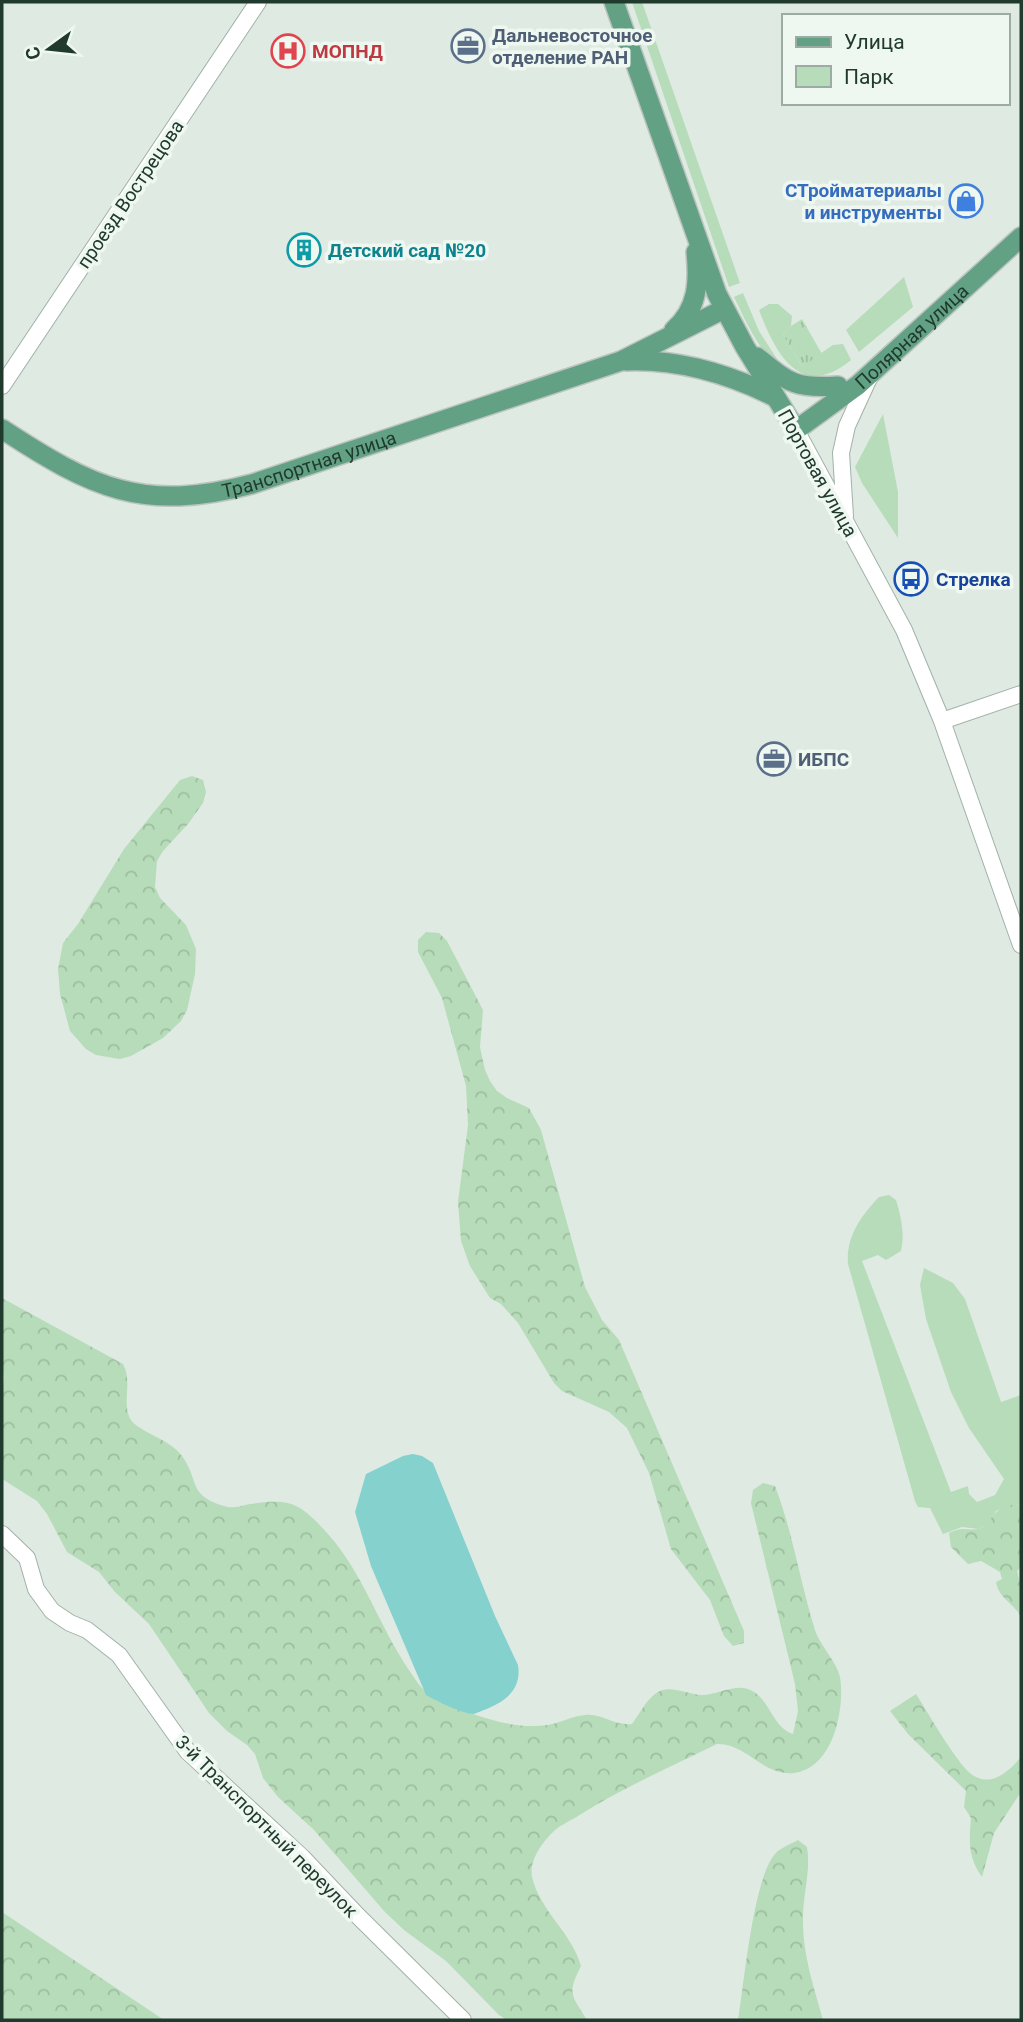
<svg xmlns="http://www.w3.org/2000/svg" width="1023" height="2022" font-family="Roboto,sans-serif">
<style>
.green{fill:#b7dcb9}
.forest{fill:url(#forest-crowns)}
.park{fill:url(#park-tufts)}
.water{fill:#85d1ce}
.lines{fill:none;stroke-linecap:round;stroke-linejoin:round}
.minor-casing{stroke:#a2b2a9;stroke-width:18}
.major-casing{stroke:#bcc4c0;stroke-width:22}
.minor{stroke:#fff;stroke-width:16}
.major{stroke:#62a184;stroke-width:19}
.labels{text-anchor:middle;stroke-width:7;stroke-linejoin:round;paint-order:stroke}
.service-label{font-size:19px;font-weight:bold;fill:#4e5e75;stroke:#eff7f1;text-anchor:start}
.health-label{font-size:19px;font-weight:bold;fill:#be3a42;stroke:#eff7f1;text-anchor:start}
.shop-label{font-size:19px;font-weight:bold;fill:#366cbe;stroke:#eff7f1;text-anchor:end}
.street-label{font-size:19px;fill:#203a2e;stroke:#eff7f1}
.culture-label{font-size:19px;font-weight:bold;fill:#0d838f;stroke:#eff7f1;text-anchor:start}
.transit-label{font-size:19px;font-weight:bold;fill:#164399;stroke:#eff7f1;text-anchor:start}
</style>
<defs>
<pattern id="forest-crowns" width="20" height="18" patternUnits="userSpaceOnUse" patternTransform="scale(1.75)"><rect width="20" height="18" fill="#b7dcb9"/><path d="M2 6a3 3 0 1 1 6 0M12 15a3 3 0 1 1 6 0" fill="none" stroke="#9dbe9f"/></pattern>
<pattern id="park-tufts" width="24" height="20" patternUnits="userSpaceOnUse" patternTransform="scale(1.75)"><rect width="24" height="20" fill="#b7dcb9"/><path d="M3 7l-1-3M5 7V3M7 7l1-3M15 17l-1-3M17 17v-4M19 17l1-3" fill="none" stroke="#9dbe9f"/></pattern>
</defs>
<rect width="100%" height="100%" fill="#dfeae3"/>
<path class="green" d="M632,2H642L740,283L729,287Z
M904,277L913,307L859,352L846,330Z
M743,293L759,331L786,373C760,354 748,326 734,297Z
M769,304H778L792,316L791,326L783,335L802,366L833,345L843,344L851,360C801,401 776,355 759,310Z
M883,414L898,492V538L862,483L855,467Z
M889,1195L896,1200C901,1217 905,1233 901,1251L886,1260L878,1255L862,1261L951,1492L968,1486L969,1494L977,1502L995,1495L1004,1479L969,1428L951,1392L926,1319L920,1285L924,1268L953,1283L965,1299L1001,1402L1021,1395V1504L1008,1506L996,1511L989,1523L979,1529L962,1527L943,1534L930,1508L918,1507L915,1501L848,1264C846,1236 861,1216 879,1197Z"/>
<path class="forest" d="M192,776L203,780L206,792L203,803L188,824L163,851L157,861L155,887L160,898L186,925L196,949L195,974L187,1010L181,1021L163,1038L131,1056L120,1059L96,1055L86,1049L70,1031L60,994L58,969L63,943L78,924L124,849L180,780Z
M426,932L439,933L447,941L483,1010L480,1047L485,1070L490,1081L497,1091L507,1098L529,1108L541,1130L585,1287L602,1320L619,1340L744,1631V1643L733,1646L724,1636L710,1600L671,1549L649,1473L627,1428L609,1412L562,1391L554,1383L518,1323L501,1304L490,1298L470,1266L461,1241L458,1202L468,1125L466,1086L442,998L418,952V940Z
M2,1298L123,1364C133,1382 121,1404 131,1420C139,1432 170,1439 182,1456C200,1481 187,1495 224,1506C232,1509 241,1506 250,1504C291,1498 300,1503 328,1534C363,1573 379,1626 409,1670C417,1682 424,1693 437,1701C475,1714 507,1730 548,1725C560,1723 572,1716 585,1715C602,1713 614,1726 632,1724C639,1715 646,1700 655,1694C669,1683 687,1695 702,1695C719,1695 738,1681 754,1692C771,1703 773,1727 793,1734L798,1711L795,1684L751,1503L753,1490L763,1483L775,1486C793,1533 800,1582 815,1630C820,1646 836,1660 840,1677C845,1708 834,1768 794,1773C763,1776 746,1743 717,1744C670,1767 622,1788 578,1816C570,1821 558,1826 551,1834C541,1844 529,1862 532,1877C540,1911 572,1933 581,1966C567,1994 571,1994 587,2020H507L499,2015L446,1961L404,1930L384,1911L314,1830L278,1797L263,1778L255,1754L247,1745L227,1731L209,1713L149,1624L115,1592L99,1572L67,1552L47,1514L37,1501L2,1479V1392L4,1378L2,1366Z
M1021,1504V1567L1017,1571L1021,1588V1617C1014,1603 999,1599 996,1582L1002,1579L1000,1572L981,1561L968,1564L951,1547L949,1533C964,1526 964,1531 977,1529C988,1528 991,1515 999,1510C1005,1505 1013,1505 1021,1504Z
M916,1694C927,1711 959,1768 974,1776C993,1787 1010,1770 1021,1757V1792L994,1833L982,1877C968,1858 969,1841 971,1818L964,1807L966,1791L908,1734L890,1711Z
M798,1840L807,1847C811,1871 803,1894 803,1918C802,1953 814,1987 823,2020H738C744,1985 753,1879 775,1854C780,1848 791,1844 798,1840Z
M2,1912L164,2020H2Z"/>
<path class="park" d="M802,319L822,354L802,366L783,335L791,326Z"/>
<path class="water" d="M413,1454L422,1456L433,1463L495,1616L518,1665C522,1690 505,1702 484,1710C481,1711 477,1713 474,1714C463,1714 436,1701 426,1695L371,1566L355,1512L366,1474L403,1456Z"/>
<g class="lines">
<defs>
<path id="minor" d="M2,386L258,2
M796,430L904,630L942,721L1021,945
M845,516L841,453L847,426L870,376
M942,721L1021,694
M2,1534L27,1558L36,1589L52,1611L70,1623L87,1630L119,1655L188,1752L302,1857L358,1916L463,2020"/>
<g id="major">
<path id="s1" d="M614,2L717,294L745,347L796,430L858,385L1021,237"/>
<path d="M674,330C698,309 699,282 696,252"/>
<path d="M757,357C789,383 795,389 838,386"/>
<path d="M626,361C679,359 727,373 775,397"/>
<path id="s2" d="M2,429C92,488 143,513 252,484L621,361L724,309"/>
</g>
</defs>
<use href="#minor" class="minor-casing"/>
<use href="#major" class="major-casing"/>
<use href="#minor" class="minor"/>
<use href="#major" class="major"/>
</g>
<defs>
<symbol id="office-ring" viewBox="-11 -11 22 22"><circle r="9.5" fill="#eff7f1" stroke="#5c6f8a" stroke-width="1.5"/><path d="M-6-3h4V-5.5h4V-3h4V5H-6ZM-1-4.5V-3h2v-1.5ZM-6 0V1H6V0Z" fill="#5c6f8a"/></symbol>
<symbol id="hospital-ring" viewBox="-11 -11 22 22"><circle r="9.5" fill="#eff7f1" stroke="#e0444e" stroke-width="1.5"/><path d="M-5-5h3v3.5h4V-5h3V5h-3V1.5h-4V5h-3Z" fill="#e0444e"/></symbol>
<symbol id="shop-ring" viewBox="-11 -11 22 22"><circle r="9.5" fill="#eff7f1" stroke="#3f7fe0" stroke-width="1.5"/><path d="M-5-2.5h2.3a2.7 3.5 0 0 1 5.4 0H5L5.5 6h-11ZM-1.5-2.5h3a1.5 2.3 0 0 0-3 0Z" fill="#3f7fe0"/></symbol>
<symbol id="building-ring" viewBox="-11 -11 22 22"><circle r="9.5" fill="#eff7f1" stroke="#0f9aa8" stroke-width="1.5"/><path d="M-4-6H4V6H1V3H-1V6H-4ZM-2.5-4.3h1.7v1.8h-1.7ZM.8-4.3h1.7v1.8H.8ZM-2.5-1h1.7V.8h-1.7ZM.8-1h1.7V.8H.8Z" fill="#0f9aa8"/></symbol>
<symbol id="bus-ring" viewBox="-11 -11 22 22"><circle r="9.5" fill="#eff7f1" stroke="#1a4fb4" stroke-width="1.5"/><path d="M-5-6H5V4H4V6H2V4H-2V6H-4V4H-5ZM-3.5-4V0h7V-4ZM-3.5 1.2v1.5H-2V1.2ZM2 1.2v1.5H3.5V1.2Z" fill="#1a4fb4"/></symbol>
</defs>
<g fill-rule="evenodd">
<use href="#office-ring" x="449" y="27" width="38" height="38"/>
<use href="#hospital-ring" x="269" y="32" width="38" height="38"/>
<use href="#shop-ring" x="947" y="182" width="38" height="38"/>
<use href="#building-ring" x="285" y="231" width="38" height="38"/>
<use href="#bus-ring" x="892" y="560" width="38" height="38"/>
<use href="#office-ring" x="755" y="740" width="38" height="38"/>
</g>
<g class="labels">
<g class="service-label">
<text x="492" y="42">Дальневосточное<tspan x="492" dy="22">отделение РАН</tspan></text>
<text x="798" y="766">ИБПС</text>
</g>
<g class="health-label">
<text x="312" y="58">МОПНД</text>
</g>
<g class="shop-label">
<text x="942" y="197">СТройматериалы<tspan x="942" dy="22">и инструменты</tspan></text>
</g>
<g class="street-label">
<text transform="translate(130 194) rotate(-56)" y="7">проезд Вострецова</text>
<text dy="7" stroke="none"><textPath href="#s1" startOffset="616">Полярная улица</textPath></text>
<text dy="7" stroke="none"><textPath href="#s2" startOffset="327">Транспортная улица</textPath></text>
<text transform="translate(818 473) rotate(61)" y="7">Портовая улица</text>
<text transform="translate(267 1826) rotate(45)" y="7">3-й Транспортный переулок</text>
</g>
<g class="culture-label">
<text x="328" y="257">Детский сад №20</text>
</g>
<g class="transit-label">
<text x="936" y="586">Стрелка</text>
</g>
</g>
<rect width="1023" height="2022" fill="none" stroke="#203a2e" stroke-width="7"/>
<rect x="782" y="14" width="228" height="91" fill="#eff7f1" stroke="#9caba3" stroke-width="2"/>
<rect x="796" y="37" width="35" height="10" fill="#62a184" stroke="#9caba3" stroke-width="2"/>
<text x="844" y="49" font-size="21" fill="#203a2e">Улица</text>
<rect x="796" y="66" width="35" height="21" fill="#b7dcb9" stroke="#9caba3" stroke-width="2"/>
<text x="844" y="84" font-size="21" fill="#203a2e">Парк</text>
<g transform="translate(49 49) rotate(255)" stroke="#eff7f1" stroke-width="5" paint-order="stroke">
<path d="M0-5L12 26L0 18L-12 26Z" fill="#203a2e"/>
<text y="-10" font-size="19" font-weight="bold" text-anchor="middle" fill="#203a2e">С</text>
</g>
</svg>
